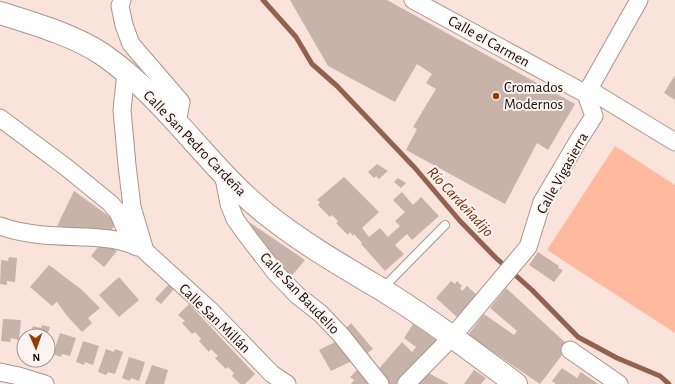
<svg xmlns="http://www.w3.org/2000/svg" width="675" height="384" font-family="'Alegreya Sans',sans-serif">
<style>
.green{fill:#ffb99e}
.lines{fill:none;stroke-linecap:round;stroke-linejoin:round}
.stream{stroke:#93624f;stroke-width:5}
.building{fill:#c8b3aa}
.service-casing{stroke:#a9948c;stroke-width:10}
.minor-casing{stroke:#a9948c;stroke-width:19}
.secondary-casing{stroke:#a9948c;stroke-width:24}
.service{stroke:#fff;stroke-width:8}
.minor{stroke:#fff;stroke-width:17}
.secondary{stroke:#fff;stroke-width:22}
.poi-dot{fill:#9c3900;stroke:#fdf3f0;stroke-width:1.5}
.labels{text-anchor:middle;stroke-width:4;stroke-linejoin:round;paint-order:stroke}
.street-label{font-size:15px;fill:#140d0a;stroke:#fdf3f0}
.poi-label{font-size:15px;fill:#140d0a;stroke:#fdf3f0;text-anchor:start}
.water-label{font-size:16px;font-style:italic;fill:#7a2900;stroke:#fdf3f0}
</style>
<rect width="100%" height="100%" fill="#fae3da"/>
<path class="green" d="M615,146L675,185V333L547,250Z"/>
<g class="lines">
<path class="stream" d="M263,0L296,37L312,64L337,86L415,168L460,221L496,258L532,290L578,337L617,358L660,376L669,384"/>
</g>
<path class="building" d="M290,0H387L575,104L548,150L537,143L505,204L406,150L417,129L413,127L436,89L426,83L432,74L417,64L395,102L328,66Z
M675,75V100L664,93Z
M377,164L388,171L379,179L376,176L374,178L368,172Z
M344,177L379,212L362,228L369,237L380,228L388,237L400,226L395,221L405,212L393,200L402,192L413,205L421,197L439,216L412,240L407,234L395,245L404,254L385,271L361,244L362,243L354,234L353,236L350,232L348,235L336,223L338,221L332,215L330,217L318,205L320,202L317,200Z
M398,178L406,183L401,188L394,182Z
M74,191L117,222L108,235L57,226Z
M249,222L305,260L289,279L247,227Z
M102,242L117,251L104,267L91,256Z
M538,252L559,266L558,268L563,270L554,282L529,265Z
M9,257L17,258L15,282L7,281V285L0,284L1,260L8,261Z
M49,265L82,290L100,308L88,318L92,323L82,332L68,317L57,302L52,306L30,287Z
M119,277L139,300L119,317L99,295Z
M451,281L455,284L457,281L462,286L460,288L462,291L467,286L478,296L458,318L436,298Z
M169,284L174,289L161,304L155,299Z
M506,288L569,346L540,384L468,335L484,314L514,335L517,331L490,308Z
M189,304L255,374L245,384H240L232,376L234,373L228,367L226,369L215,358L218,356L211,349L209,352L199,341L201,339L195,332L192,334L182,323L185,321L178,315Z
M3,319L21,320L19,340L11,338L10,342L1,341Z
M351,323L373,349L365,355L343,331Z
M413,324L436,340L421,363L399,384H389L376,372L402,342L412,352L416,347L404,338Z
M42,325L50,327L47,336H30L33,326L41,328Z
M60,333L76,338L70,356L62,354L61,357L53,354Z
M341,339L356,359L331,371L319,350Z
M83,341L99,346L93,365L85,362L84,365L76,362Z
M106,349L114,352L115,349L123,352L115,374L108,372L106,375L98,372Z
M129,357L145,362L139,381L131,378L130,381L122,378Z
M152,365L168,370L164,384H145Z
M562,368L577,378L581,372L598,384H556L552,381Z
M358,369L375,384H351L354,380L350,377Z
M474,370L486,378L481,384H464Z
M425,371L449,384H413Z"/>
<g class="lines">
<defs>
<path id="service" d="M382,289L445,225"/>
<path id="minor" d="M122,0L120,6L124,25L131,44L181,102L177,122
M413,0L586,94
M126,73L122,110L127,165L132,207L145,251L210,310L272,374L287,384
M588,89L675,142
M0,118L67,168L110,203L118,212L125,228L128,242
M223,173L229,204L235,219L248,237L275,272L297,295L321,314L341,335L380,384
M0,226C27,236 58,236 86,237C104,238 121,239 137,247
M570,350L619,384
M0,372L19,376L45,384
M406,384L453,336L528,247L542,202L578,141L594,116L586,94L639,0"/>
<path id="secondary" d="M0,13C32,23 74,35 102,54C165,97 206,165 265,213C301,242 342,266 381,289C428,318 472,351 516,384"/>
</defs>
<use href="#service" class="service-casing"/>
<use href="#minor" class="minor-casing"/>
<use href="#secondary" class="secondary-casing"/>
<use href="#service" class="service"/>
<use href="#minor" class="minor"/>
<use href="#secondary" class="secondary"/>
</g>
<circle class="poi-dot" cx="496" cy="96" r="4"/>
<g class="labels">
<g class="street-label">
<text transform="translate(489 41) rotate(29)" y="5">Calle el Carmen</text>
<text transform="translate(195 143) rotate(46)" y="5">Calle San Pedro Cardeña</text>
<text transform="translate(562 173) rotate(-61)" y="5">Calle Vigasierra</text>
<text transform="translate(300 293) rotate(46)" y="5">Calle San Baudelio</text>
<text transform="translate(215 318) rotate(44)" y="5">Calle San Millán</text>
</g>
<g class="poi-label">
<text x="504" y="92">Cromados<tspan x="504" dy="17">Modernos</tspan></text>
</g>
<g class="water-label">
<text transform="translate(461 201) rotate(47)" y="6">Río Cardeñadijo</text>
</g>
</g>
<g transform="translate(36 348) rotate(178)"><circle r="19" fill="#fdf3f0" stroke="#a09794"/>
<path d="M0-3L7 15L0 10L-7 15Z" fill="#9c3900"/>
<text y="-6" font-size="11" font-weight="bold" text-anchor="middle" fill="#140d0a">N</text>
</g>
</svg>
